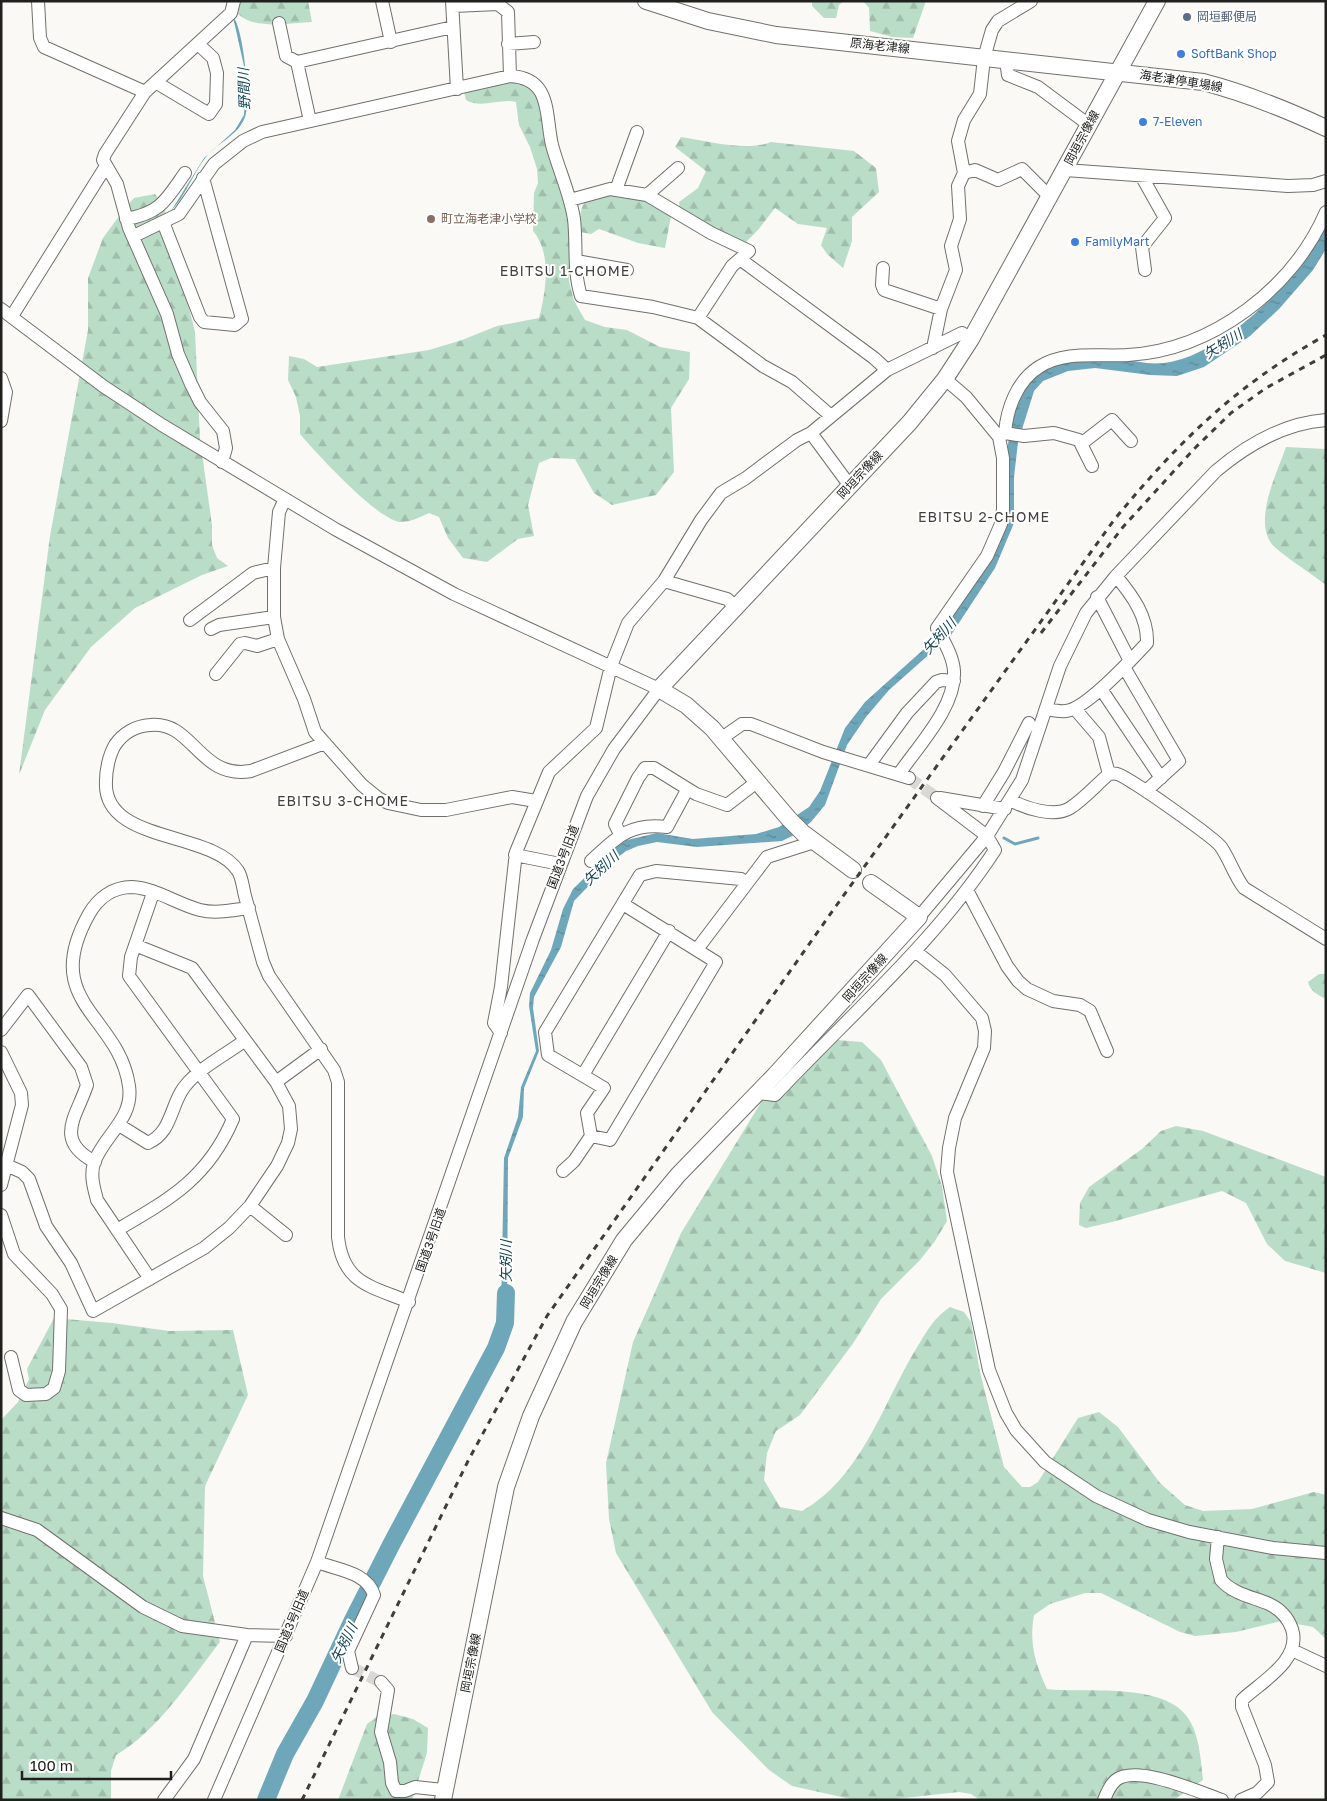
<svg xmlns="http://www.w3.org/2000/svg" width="1327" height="1801" font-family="'Golos Text','Noto Sans JP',sans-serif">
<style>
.forest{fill:url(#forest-firs)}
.water{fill:url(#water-ripples)}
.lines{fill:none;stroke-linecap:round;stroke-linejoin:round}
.stream{stroke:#6fa7ba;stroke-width:3}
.river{stroke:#6fa7ba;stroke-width:18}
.minor-tunnel{stroke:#d9d8d5;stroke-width:12;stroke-dasharray:12 6;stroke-linecap:butt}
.minor-casing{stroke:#71706d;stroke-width:14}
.major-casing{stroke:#71706d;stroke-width:18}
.minor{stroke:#fff;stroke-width:12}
.major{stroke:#fff;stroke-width:16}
.rail{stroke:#3e3e3b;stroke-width:3;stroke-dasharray:6 6;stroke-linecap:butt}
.service-dot{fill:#5c6f8a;stroke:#fff;stroke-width:2}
.shop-dot{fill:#3f7fe0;stroke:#fff;stroke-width:2}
.education-dot{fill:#8d6e63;stroke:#fff;stroke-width:2}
.labels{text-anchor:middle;stroke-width:4;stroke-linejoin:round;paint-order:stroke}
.service-label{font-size:12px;fill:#4e5e75;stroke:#fff;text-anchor:start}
.street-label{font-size:12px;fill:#20201e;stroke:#fff}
.shop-label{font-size:12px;fill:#366cbe;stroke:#fff;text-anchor:start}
.education-label{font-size:12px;fill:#785e54;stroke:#fff;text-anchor:start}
.water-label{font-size:14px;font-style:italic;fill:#114351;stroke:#fff}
.neighbourhood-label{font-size:14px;letter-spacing:1px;fill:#42413e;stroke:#fff}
</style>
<defs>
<pattern id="forest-firs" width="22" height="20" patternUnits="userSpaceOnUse" patternTransform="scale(1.25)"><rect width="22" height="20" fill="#baddc8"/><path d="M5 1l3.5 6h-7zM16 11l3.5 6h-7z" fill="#a0bdab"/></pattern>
<pattern id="water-ripples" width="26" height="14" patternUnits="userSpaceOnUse" patternTransform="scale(1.25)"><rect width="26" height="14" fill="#6fa7ba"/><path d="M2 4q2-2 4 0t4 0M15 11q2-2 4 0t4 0" fill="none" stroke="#5b8897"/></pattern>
</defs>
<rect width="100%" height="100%" fill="#faf9f5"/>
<path class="forest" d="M241,1H308L312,22C290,23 254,30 238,14Z
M812,1H844L839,5L836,18H824L812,6Z
M863,1H926L913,38L892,37L870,31L869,8Z
M515,80L528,84L537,94L570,226L569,281L574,301L585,320L605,327L627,330L660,347L690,352L689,379L671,408L674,472L656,495L612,505L594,493L575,459L551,458L539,463L528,505L534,536L518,539L487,562L463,558L448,538L439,517L429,513C420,517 409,523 399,522C375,517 317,454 300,434V416L296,397L288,380L289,356L304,359L317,367L429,350L462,340L497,326L539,318C546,291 552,253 533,231L534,193L538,183L537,169L530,147L519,125L516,102C501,98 480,109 466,100L464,92Z
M681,137C706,141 748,152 771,142L854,151L876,168L879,192L852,217V241L843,268L827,254L821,245L827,228L798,224L775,208L758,230L745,243L711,231L706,222H695L680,212L679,202L698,188L706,171L675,147Z
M610,192L653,201L671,216L665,248L638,243L599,229L591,234L580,232C580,202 581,200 610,192Z
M155,194L164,206L195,332L200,439L212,525V545L217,558L228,566L202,575L135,608L91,647L45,710L19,775L50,536L88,330V278L103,238L125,208L134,198Z
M1286,447L1326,449V585C1316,577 1275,550 1271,543C1254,518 1277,473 1286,447Z
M1319,974H1326V999C1318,995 1310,991 1308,982Z
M811,1038L862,1042L881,1060L932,1156L942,1186L947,1221L935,1241L920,1260L881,1299L854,1342L800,1415L776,1431L767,1453L764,1480L780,1507L802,1511C860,1478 881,1409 913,1354C925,1335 931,1320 950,1307L964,1312L971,1322L980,1372L1004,1467L1022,1487H1030L1038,1482L1078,1418L1099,1412L1118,1427L1160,1483L1185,1505L1203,1511L1252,1509L1314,1492L1326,1495V1639L1313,1627L1281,1621L1236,1632L1195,1636L1180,1632L1101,1593H1085L1050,1604L1034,1615C1029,1643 1035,1663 1047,1689C1088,1694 1174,1679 1193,1727C1200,1743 1201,1763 1203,1780L1174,1800H980L971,1794L959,1792L885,1800H855L792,1786L769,1770L712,1712L616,1553L609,1519L606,1463L633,1342L681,1233L798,1042Z
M1176,1126L1203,1131L1326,1177V1273L1285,1261L1267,1244L1246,1203L1222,1191L1112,1222L1086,1228L1079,1225L1080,1203L1089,1187L1142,1149L1161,1131Z
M54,1318L112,1323L169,1331L233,1330L248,1395L205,1486L203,1576L220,1642C191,1679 157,1732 116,1755L111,1771V1800H1V1420L18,1402L29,1379L27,1369Z
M394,1714L413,1719L428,1728L427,1753L412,1800H338L367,1724L378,1716Z"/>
<path class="water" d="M233,17C243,26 251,101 245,117C238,136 218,142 206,157C193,173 185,197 171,211L204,158L235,130L244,115L246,75Z
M1326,223V249L1313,270L1279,309L1250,336L1204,367L1177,376L1150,375L1095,368L1068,371L1043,381L1034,391L1018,442L1014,477V523L995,568L951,635L889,690L866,717L847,745L825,805L811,822L796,834L782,841L697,847L657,842L638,846L626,851L612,862L574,901L561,947L534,997L533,1008L539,1051L524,1088L523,1117L508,1158L507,1318L501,1313L504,1158L518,1117L521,1087L536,1051L529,1006L530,993L551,950L563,909L573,889L613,850L627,840L657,833L693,839L756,834L779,827L809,807L820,791L845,728L865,702L934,640L947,625L986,568L1003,533C1005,494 1003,416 1027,384C1045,360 1090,357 1118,359C1133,360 1148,365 1164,363C1225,356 1301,276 1326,223Z"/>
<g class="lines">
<path class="stream" d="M1004,838L1015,844L1038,838"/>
<path class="river" d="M266,1800L285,1754L315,1701L353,1620L391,1545L496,1348L505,1323L506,1293"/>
<path class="minor-tunnel" d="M909,778L937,798
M352,1668L381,1682"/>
<defs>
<path id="minor" d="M38,1L40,38L44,47L145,92
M382,1L391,42
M452,1L457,89
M453,6L498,4L508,12L510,76
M279,23L286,56L297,62
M508,44L534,42
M1006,60L1008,75L1038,87L1089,125
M157,83L209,114L216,104L217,73L213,58L198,44
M310,121L297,62L453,27
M1065,170L1288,186L1313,185L1326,181
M964,173L975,170L998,180L1022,169L1050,197
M1142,177L1165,218L1142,247L1145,270
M616,190L637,132
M647,195L711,233L749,251L732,266L698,318
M570,200L610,189L647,195L678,168
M126,219C161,213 166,200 185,173
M163,222L200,317L204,322L235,325L242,319L203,178
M134,236L179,214L214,164L243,141L262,132L510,76C552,78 545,114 552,145C559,171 570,193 574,219C577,245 573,271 581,296L653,307L698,318L763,366L792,382L831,416
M740,259L874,358L887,370
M576,261L627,270
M883,268L882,285L884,290L941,309
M1,309L103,386L162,425L335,529L454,594L659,689L614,749L587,796L533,939L317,1562L214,1800
M12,316L106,166
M933,348L941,309L956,270L951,246L960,219L958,186L964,173L958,141L964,120L980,94L984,58L992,30L998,21L1031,1
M1,378L6,392L1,421
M811,433L850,486
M1005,433C1007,408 1017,381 1039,367C1065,350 1099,357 1128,355C1213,350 1293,288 1326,212
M999,437L1005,433L1024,436L1054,433L1079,440L1092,466
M1081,444L1112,420L1131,441
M222,462L226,448L223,431L200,402L191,384L178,354L167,314L129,228L117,184L103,160L105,154L145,92L231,13L234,1
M285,499L279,512L274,568V617L278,639L304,699L315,732L362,785L378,798L388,803L421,810H446L512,797L536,801
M664,581L727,599L736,607
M1097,597L1130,661
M190,620L253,573L274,568
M211,629L219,625L274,617
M1124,667L1179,761L1146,791
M216,674L240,644L245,643L257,646L278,639
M1101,689L1161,778
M1046,709C1052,710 1060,712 1066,711C1086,709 1132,659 1147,643C1148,617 1132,595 1116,576
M1075,709L1099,737L1109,774
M722,738L742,724H751L823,752L909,778
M325,743L251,771C199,780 193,720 150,725C136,726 123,733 115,745C109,755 106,770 106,781C102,844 212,830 238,871C242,877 243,888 245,896C251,918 257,940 263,962L269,976L334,1070L338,1082V1237C343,1284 371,1286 409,1302
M869,765L907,713L936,682L942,680L954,681
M899,774C918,746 956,707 954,671C953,656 944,642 937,628L987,556L1001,524L1003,509V458L999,437L966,397L945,379
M940,798L1005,809
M1010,800C1025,808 1054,818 1070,808C1084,799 1096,785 1109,774C1111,774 1114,773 1117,774C1126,775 1216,839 1221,847C1230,860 1234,875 1244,888L1326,939
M983,806L1004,772L1029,723
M620,834L615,824L638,778L645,768H654L696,794L727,805L758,781
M515,855L560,864
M591,861C616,838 630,822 667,827L687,790
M967,890L1007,966L1018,981L1027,989L1053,1001L1080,1005L1090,1011L1107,1051
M919,917L987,836L1022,780L1060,666L1086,613L1116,576L1216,471C1248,444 1284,423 1326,420
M698,948L767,857L814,842
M915,951L945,975L982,1018L985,1031L984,1048L955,1118L949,1148L947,1172L989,1370L1006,1413L1016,1430L1045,1462L1096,1496L1148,1520L1189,1532L1273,1548L1326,1553
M1,1030L28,995L81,1067L87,1085C77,1116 53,1140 95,1162
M501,1033L494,1023L501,987L516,852L549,772L596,728L611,666L628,623L664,581L701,520L721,493L746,478L797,440L811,433L887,370L962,333L971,339
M1,1052L21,1093L22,1105L1,1185
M583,1075L669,931
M276,1082L321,1049
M758,1093L775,1095C850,1015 935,942 995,850L987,836L937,798
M119,1125L148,1143C170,1133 170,1111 181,1092C193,1071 224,1056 244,1041
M591,1136L610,1140L716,962L623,904
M6,1165L22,1172L29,1179L46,1226L71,1263L93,1311L204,1248L229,1228L250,1206L277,1166L288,1143L291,1129L289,1106L276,1082L192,968L135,945
M563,1171L574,1161L591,1136L587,1113L604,1088L548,1055L545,1032L640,875L656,871L741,879L747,883
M250,1206L286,1235
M1,1215L14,1254L52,1294L61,1309L59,1371L54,1388L46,1394L26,1395L19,1390L11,1357
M117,1230C170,1199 208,1178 233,1119L129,976L131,957L153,893
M150,1279L97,1200C94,1188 90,1176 94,1163C103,1136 134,1119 129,1086C119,1015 39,1003 89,914C98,898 113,887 132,887C155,888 177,904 200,910C216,914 233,910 249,908
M1,1518L37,1530L143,1607L182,1626L247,1635L286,1636
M1218,1537L1216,1559L1221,1580C1233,1594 1253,1597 1269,1604C1280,1609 1288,1618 1292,1629C1302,1660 1261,1682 1242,1700V1707L1265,1765L1268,1782L1257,1793L1241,1800
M317,1562C338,1570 367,1572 374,1595L348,1651L352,1668
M1292,1650L1326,1666
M381,1682L388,1690L381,1732L390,1762L392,1783L396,1791H405L415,1787L443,1790
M164,1800L194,1759L247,1635
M1104,1800C1107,1792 1110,1785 1116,1780C1136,1764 1199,1792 1222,1800"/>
<path id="major" d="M646,1L708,21L776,35L1203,82C1246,93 1285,109 1326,128
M853,870L803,833L789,819L712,728L686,705L659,689L910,422L945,379L971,339L1157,1
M443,1800L506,1487L531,1416L574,1322L624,1240L678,1175L775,1075L919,917L871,883"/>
</defs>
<use href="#minor" class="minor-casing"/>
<use href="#major" class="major-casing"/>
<use href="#minor" class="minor"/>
<use href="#major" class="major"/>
<path class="rail" d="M1041,633L1123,527L1195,448L1231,413L1266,388L1326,355
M302,1800L469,1459L547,1316L836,906L1114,520C1179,441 1236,385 1326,335"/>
</g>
<circle class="service-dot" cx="1187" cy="17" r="5"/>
<g class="shop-dot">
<circle cx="1181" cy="54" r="5"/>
<circle cx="1143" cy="122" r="5"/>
<circle cx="1075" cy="242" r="5"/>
</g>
<circle class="education-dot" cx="431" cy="219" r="5"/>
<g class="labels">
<g class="service-label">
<text x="1197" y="21">岡垣郵便局</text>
</g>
<g class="street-label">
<text transform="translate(880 46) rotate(6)" y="4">原海老津線</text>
<text transform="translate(1181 81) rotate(9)" y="4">海老津停車場線</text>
<text transform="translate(1082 138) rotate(-62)" y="4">岡垣宗像線</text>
<text transform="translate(860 475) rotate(-47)" y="4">岡垣宗像線</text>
<text transform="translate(563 857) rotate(-69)" y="4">国道3号旧道</text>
<text transform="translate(865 978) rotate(-48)" y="4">岡垣宗像線</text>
<text transform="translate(431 1240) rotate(-71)" y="4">国道3号旧道</text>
<text transform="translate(599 1282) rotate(-59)" y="4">岡垣宗像線</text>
<text transform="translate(292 1621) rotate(-67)" y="4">国道3号旧道</text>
<text transform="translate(471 1663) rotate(-79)" y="4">岡垣宗像線</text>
</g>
<g class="shop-label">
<text x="1191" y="58">SoftBank Shop</text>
<text x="1153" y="126">7-Eleven</text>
<text x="1085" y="246">FamilyMart</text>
</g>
<g class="education-label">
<text x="441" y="223">町立海老津小学校</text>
</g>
<g class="water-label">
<text transform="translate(244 89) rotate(-92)" y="5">野間川</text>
<text transform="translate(1223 344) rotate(-32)" y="5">矢矧川</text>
<text transform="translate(939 636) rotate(-48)" y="5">矢矧川</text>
<text transform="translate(601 868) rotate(-43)" y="5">矢矧川</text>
<text transform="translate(506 1261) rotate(-90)" y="5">矢矧川</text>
<text transform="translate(344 1643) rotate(-64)" y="5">矢矧川</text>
</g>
<g class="neighbourhood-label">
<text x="565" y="276">EBITSU 1-CHOME</text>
<text x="984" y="522">EBITSU 2-CHOME</text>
<text x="343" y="806">EBITSU 3-CHOME</text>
</g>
</g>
<rect width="1327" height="1801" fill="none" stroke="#20201e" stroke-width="5"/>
<path d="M22 1771v8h149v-8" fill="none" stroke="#20201e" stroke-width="2.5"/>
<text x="30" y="1771" font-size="15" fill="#20201e" stroke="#ffffff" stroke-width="4" paint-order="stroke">100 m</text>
</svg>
